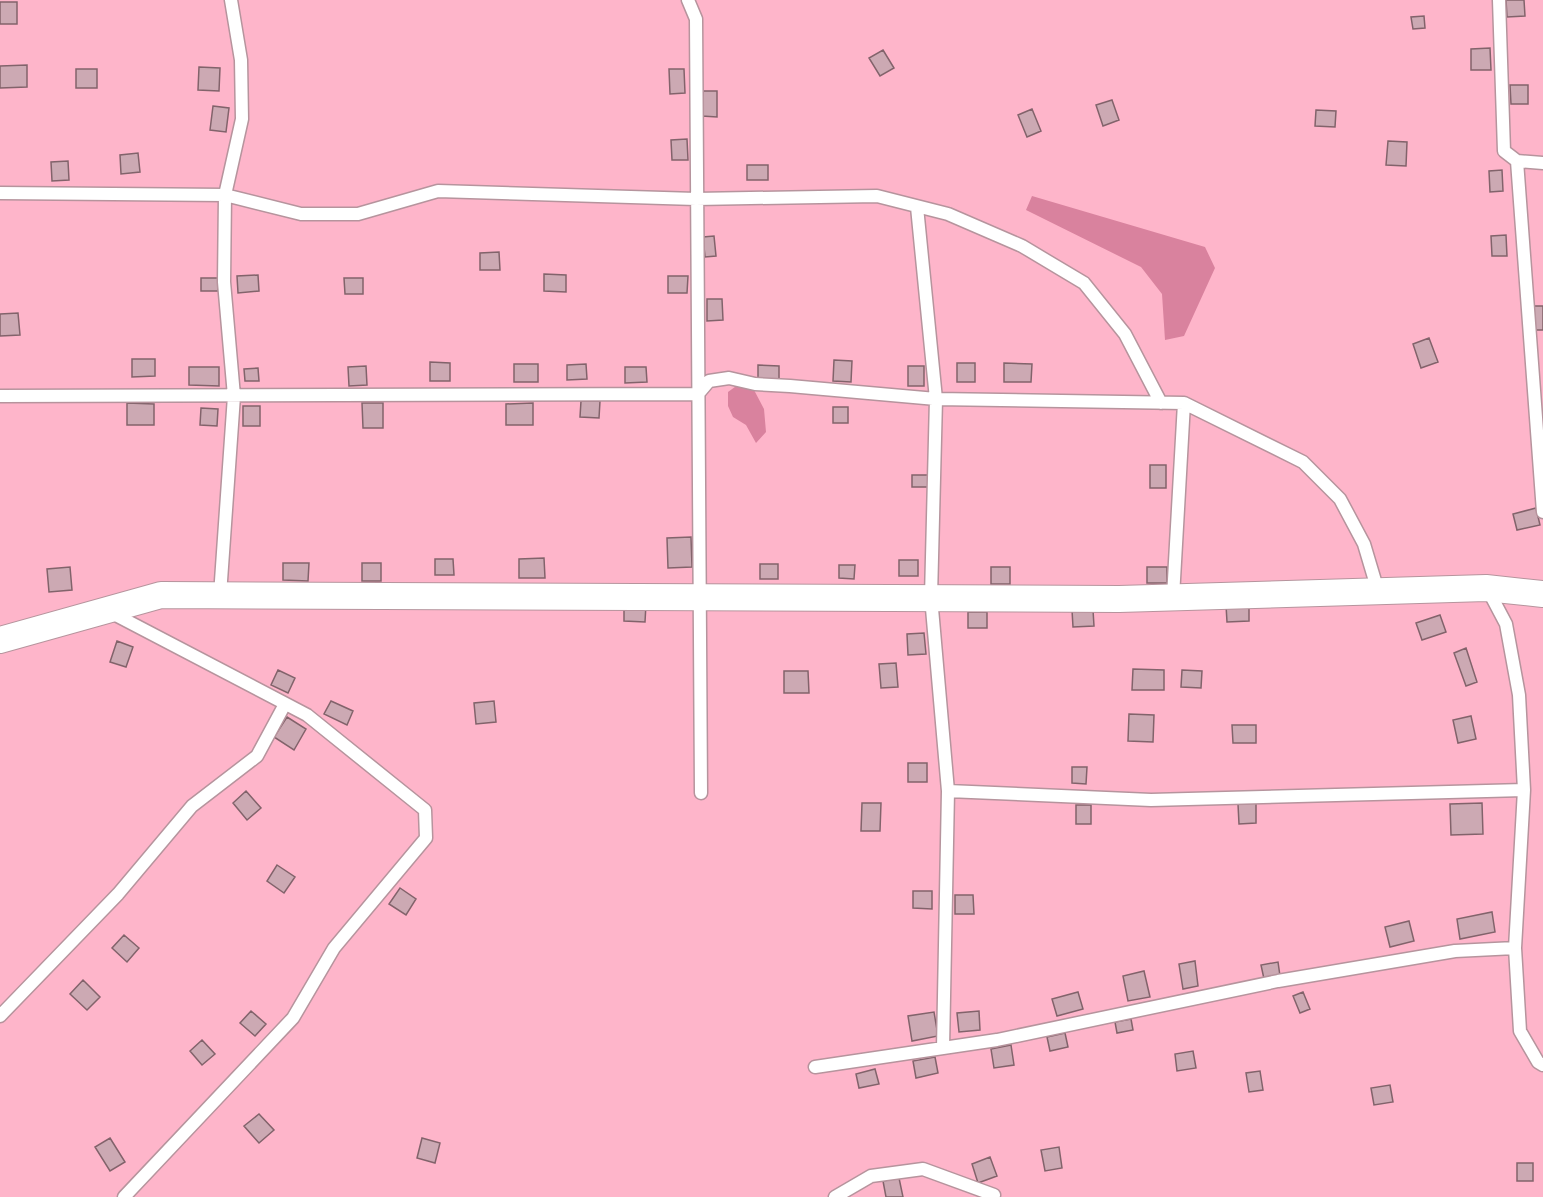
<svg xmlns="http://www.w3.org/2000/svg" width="1543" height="1197" font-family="Karla,sans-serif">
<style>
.green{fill:#feb5ca}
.water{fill:#d9829e}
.building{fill:#cca9b3;stroke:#82636b;stroke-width:1.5}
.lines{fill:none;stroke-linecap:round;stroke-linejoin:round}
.service-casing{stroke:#b6949d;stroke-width:15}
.minor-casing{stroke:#b6949d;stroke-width:28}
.service{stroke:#fff;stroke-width:12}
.minor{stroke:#fff;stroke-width:26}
</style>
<rect width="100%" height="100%" fill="#ffdae4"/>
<path class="green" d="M0,0H1543V1197H0Z"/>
<path class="water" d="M1032,196L1205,247L1215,268L1184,336L1165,340L1162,294L1141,267L1026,210Z
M739,384L754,390L764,409L766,432L756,443L746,425L733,417L728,406V392Z"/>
<path class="building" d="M1506,0H1524L1525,16L1507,17Z
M0,2H17V24H0Z
M1424,16L1425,28L1413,29L1411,17Z
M1490,48L1491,70H1471V49Z
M883,50L894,68L880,76L869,58Z
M27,65V87L0,88V66Z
M199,67L220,68L219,91L198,90Z
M76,69H97V88H76Z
M669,69H684L685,93L670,94Z
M1510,85H1528V104H1511Z
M703,91H717V117L702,116Z
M1112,100L1119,120L1103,126L1096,105Z
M213,106L229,108L226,132L210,130Z
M1032,109L1041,131L1027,137L1018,115Z
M1316,110L1336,111L1335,127L1315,126Z
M687,139L688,160H672L671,140Z
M1388,141L1407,142L1406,166L1386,165Z
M138,153L140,172L121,174L120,155Z
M68,161L69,180L52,181L51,162Z
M747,165H768V180H747Z
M1502,170L1503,191L1490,192L1489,171Z
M1506,235L1507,256H1492L1491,236Z
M714,236L716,256L705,257L703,237Z
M499,252L500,270H480V253Z
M544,274L566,275V292L544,291Z
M258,275L259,291L238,293L237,276Z
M668,276H688L687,293H668Z
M201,278H218V291H201Z
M344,278H363V294H345Z
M707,299H722L723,320L707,321Z
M1534,306H1543V330H1535Z
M18,313L20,335L0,336V314Z
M1429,338L1438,362L1421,368L1413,344Z
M132,359H155V376L132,377Z
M834,360L852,361L851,382L833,381Z
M430,362L450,363V381H430Z
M957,363H975V382H957Z
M1004,363L1032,364L1031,382H1004Z
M514,364H538V382H514Z
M586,364L587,379L567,380V365Z
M758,365L779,366V382L758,381Z
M366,366L367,385L349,386L348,367Z
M908,366H924V386H908Z
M189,367H219V386L189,385Z
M625,367H646L647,382L625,383Z
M258,368L259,381H245L244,369Z
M581,401H600L599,418L580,417Z
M127,403L154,404V425H127Z
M362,403H383V428H363Z
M533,403V425H506V404Z
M243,406H260V426H243Z
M833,407H848V423H833Z
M201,408L218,409L217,426L200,425Z
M1150,465H1166V488H1150Z
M912,475H928V487H912Z
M1536,508L1540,525L1517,530L1513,514Z
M691,537L692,567L668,568L667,538Z
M544,558L545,578H519V559Z
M435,559H453L454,575H435Z
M899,560H918V576H899Z
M283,563H309L308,581L283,580Z
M362,563H381V581H362Z
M760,564H778V579H760Z
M839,565H855L854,579L839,578Z
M70,567L72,590L49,592L47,569Z
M991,567H1010V584H991Z
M1147,567H1167V583H1147Z
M624,604H646L645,622L624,621Z
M1226,605H1249V621L1227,622Z
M1072,610H1093L1094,626L1073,627Z
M968,612H987V628H968Z
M1440,615L1446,632L1422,640L1416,623Z
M924,633L926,654L908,655L907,634Z
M117,641L133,647L126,667L110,662Z
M1466,648L1477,682L1466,686L1454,653Z
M896,663L898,687L881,688L879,664Z
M1133,669L1164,670V690H1132Z
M278,670L295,678L288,693L271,685Z
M1182,670L1202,671L1201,688L1181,687Z
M784,671H808L809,693H784Z
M331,701L353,711L347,725L324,714Z
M494,701L496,722L476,724L474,703Z
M1129,714L1154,715L1153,742L1128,741Z
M1471,716L1476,739L1458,743L1453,720Z
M287,717L306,729L294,750L274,737Z
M1232,725H1256V743H1233Z
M908,763H927V782H908Z
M1072,767H1087L1086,784L1072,783Z
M246,791L261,808L247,820L233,803Z
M862,803H881L880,831H861Z
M1256,803V823L1239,824L1238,804Z
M1482,803L1483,834L1451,835L1450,804Z
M1076,805H1091V824H1076Z
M277,865L295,877L284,893L267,881Z
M400,888L416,899L406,915L389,904Z
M913,891H932V909L913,908Z
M955,895H973L974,914H955Z
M1492,912L1495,932L1460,939L1457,919Z
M1409,921L1414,941L1390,947L1385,927Z
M124,935L139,948L127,962L112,948Z
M1195,961L1198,986L1183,989L1179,964Z
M1278,962L1280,976L1264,979L1261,965Z
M1144,971L1150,997L1128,1001L1123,976Z
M83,980L100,997L87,1010L70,994Z
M1078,992L1083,1009L1057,1016L1052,999Z
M1303,992L1310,1009L1300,1013L1293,996Z
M251,1011L266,1024L255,1036L240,1023Z
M979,1011L980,1030L959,1032L957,1013Z
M934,1012L938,1036L912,1041L908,1016Z
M1131,1019L1133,1030L1117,1033L1115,1022Z
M1065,1033L1068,1047L1050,1051L1047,1037Z
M202,1040L215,1054L202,1065L190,1051Z
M1011,1045L1014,1065L994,1068L991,1049Z
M1193,1051L1196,1068L1177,1071L1175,1054Z
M935,1057L938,1073L916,1078L913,1061Z
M875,1069L879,1084L859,1088L856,1074Z
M1260,1071L1263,1090L1249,1092L1246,1073Z
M1390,1085L1393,1102L1374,1105L1371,1088Z
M259,1114L274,1130L259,1143L244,1126Z
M110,1138L125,1162L110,1171L95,1147Z
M422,1138L440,1143L435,1163L417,1158Z
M1059,1147L1062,1168L1045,1171L1041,1150Z
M990,1157L997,1176L978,1183L972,1164Z
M1517,1163H1533V1181H1517Z
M899,1178L903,1197H886L883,1181Z"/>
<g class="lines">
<defs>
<path id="service" d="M688,0L696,19L701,793
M1499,0L1504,151L1517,161
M1543,163L1517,161L1543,512
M0,193L225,195L301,214H358L438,191L696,199L877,196L948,214L1022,246L1084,283L1125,334L1161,403
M917,207L936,399L931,597L948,791L943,1048
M0,396L698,394L709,381L729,378L755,384L790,386L936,399L1184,403L1303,462L1340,499L1364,544L1378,591
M1487,588L1506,624L1519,695L1524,790L1515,948L1520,1031L1538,1062L1543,1065
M220,595L234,396L224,282L225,195L242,119L241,60L231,0
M1173,597L1184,403
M110,612L307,715L425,810L426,838L334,948L293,1018L124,1197
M948,791L1151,800L1524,790
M0,1016L118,894L192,806L257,756L285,704
M815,1067L997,1040L1278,981L1455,951L1515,948
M835,1197L871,1176L923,1169L994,1195"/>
<path id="minor" d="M0,640L161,595L1119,599L1486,588L1543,594"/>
</defs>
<use href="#service" class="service-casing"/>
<use href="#minor" class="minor-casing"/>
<use href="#service" class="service"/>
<use href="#minor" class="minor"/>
</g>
</svg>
